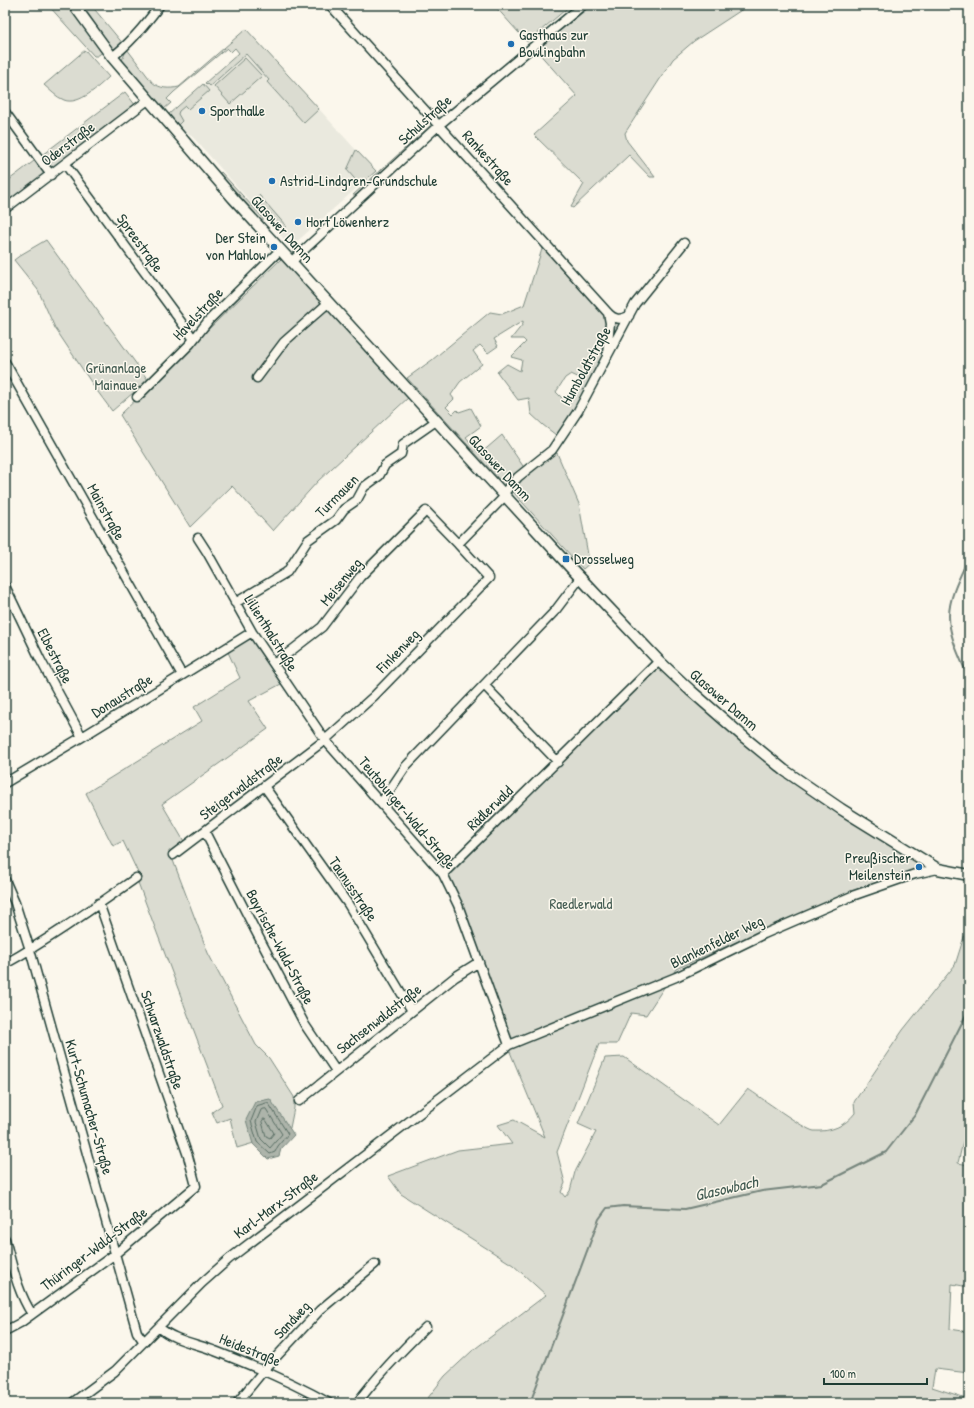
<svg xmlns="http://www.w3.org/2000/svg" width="974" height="1408" font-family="'Patrick Hand',sans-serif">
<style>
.built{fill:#eae9de}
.green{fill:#dbdcd1;stroke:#7d8c82;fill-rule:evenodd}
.water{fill:#adb4aa;stroke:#74847b}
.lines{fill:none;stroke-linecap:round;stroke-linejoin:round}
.shore{stroke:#586d63;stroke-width:1}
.stream{stroke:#74847b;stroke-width:2}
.minor-casing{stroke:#1f3d34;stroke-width:11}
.tertiary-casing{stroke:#1f3d34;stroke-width:13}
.minor{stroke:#fbf7ec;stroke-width:8}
.tertiary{stroke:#fbf7ec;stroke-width:10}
.poi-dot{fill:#1f6fb2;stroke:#fbf7ec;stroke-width:1.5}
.labels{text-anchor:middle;stroke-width:3;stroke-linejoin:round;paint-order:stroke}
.poi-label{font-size:15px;fill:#1f3d34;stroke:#fbf7ec;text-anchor:start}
.street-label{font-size:15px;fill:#1f3d34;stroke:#fbf7ec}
.park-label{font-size:15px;fill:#455d53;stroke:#fbf7ec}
.water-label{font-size:16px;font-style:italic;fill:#425b52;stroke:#fbf7ec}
</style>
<rect width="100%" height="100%" fill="#fbf7ec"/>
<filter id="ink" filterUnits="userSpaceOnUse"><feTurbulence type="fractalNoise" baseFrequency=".025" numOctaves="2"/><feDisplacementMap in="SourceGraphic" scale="8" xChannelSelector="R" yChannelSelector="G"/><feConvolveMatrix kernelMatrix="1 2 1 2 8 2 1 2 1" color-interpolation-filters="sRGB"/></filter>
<g filter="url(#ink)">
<path class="built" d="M246,54L269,80L267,82L303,122L319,109L356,150L347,170L360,185L293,245L290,246L191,135L183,130L170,115L208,84L210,86Z"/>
<path class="green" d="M48,5H70L103,52L97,56H94Z
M82,5H91L124,45L113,49Z
M494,5H571L527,42Z
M592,5H749L694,41L673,59L625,133L627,141L655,177H650L629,155L573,208L571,207L584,184L534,135L577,96L536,50Z
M246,29L319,109L304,123L267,82L269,80L246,54L210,86L208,84L207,85L205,83L239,53L235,48L231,52L227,48L174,92L167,99L171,103L164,109L137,79L122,60L127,49L152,82C160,89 169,89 179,87Z
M85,50L109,77C99,86 79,106 64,100C56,97 50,90 44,85Z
M245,58L262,76L230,104L214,86Z
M203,84L209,91L188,109L185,106L179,111L178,114L182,121L178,125L169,114Z
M125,92L136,106L5,206V183Z
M431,125V128L356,195H353Z
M356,150L376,171L360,185L347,170Z
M221,172L263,218V222L260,224L217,176Z
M259,195L286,226L283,228L255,198Z
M46,240L148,380L112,411L95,388L55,328L38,290L14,260L22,254Z
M544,243L619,321L620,325L564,429L556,435L543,425L531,414L529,398L518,400L497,372L507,364L520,371L522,360L511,357L526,342L523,339H511L523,324V321L494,339L498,346L488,353L480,345L473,351L482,364L460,382L451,395L454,399L446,407L453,414L457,410L459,412L471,408L481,426L466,437L480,454L502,435L525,469L506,487L407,378L432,360L490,312L502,314L524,305ZM571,374L582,379L569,405L556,392L565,378Z
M282,258L409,397L318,481L273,531L232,486L190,527L120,415Z
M557,453L579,504L588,555L591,562L583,569L512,491C515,477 545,461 557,453Z
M251,636L281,684L249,701L268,729L162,804L185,843L171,855L208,953L256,1045L269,1058L294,1097V1108L290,1128L284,1134L237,1148L230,1118L217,1123L212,1112L222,1105L137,880L139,875L123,841L113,846L86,793L202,721L194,707L240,678L227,650Z
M660,666L715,716L919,861L920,865L918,870L860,888L815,907L676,969L646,1015L631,1013L617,1044H599L557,1152L565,1183L561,1192L565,1197L570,1191L575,1172L596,1132L578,1124L605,1058L624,1057L719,1125L748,1089C759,1096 805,1130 814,1131C831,1132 845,1126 855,1113L854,1102L903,1030L955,965L969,921V1117L958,1163L969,1165V1287L952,1284L950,1329L969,1332V1373L935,1369L932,1387L966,1398L964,1403H424L445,1376L472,1351L546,1295L513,1265L401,1194L388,1176L458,1150L512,1144L498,1125L514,1120L545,1137L508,1047L446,874Z"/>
<path class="water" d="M270,1099L294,1135L281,1149L279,1156L268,1159L253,1144L246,1120L255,1102Z"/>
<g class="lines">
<path class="shore" d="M267,1103L269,1104L288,1134L278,1146L275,1152L270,1154L257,1142L251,1121L257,1106Z
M266,1109L282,1134L270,1148L261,1139L256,1122L261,1110Z
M264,1119L266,1120L274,1133L270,1138L266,1136L262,1122Z"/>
<path class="stream" d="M969,557C961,575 949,596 949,616C949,638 961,659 969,679
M530,1403L599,1219L607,1208L623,1206L685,1209L762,1191L822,1184L886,1152L915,1115L969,1009"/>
<defs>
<path id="minor" d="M330,5L608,313C615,320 620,320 629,316
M112,57C131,43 146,24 160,5
M5,112L51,175
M65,164L193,338
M5,209L148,100
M291,262L439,125L583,5
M607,354L610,323L608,313
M5,362L182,675
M257,378L284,342L328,303
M137,397L190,344L209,320L280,250
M503,494L518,477L552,450L578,411L635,304L684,243
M198,538L207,552L252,632L325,740L443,874L458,905L509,1045
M458,544L505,496
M5,586L40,659L82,737
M235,603L287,572L308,540L336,520L344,509L357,500L364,487L379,476L385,465L401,454L403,444L436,421
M484,685L558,762
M5,783L82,737L252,632
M264,786L348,904L412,1011
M381,803L406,766L555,611L580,578
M205,832L254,928L305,1025L336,1071
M173,855L325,740L374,696L489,578L458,544L426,511L360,577L322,627L274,664
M443,874L659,661
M5,880L15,903L30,950L137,1332L144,1342
M5,964C51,938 93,908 136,878
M299,1101L455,977L479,962
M5,1239C12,1264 17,1291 32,1314
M159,1327C172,1340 198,1344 215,1351C254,1366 292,1382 329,1403
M5,1331L20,1323L115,1254L196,1186L188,1156L99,903
M72,1403L115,1371L202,1283L229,1259L509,1045L676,977L764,934L852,896L915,874L938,869
M237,1403L264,1370L320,1310L375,1264
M357,1403C378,1375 401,1351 426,1327"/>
<path id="tertiary" d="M74,5L112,57L233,198L570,567L659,661L690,690L745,738L784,770L841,809L938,869L969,875"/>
</defs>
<use href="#minor" class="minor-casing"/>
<use href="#tertiary" class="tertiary-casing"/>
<use href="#minor" class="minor"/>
<use href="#tertiary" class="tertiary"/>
</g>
</g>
<g class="poi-dot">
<circle cx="511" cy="44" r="4"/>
<circle cx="202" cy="111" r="4"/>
<circle cx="272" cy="181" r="4"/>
<circle cx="298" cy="222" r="4"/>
<circle cx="274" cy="247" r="4"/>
<rect x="562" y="555" width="8" height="8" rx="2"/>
<circle cx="919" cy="867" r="4"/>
</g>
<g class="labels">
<g class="poi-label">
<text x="519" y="40">Gasthaus zur<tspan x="519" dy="17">Bowlingbahn</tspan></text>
<text x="210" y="116">Sporthalle</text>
<text x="280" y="186">Astrid-Lindgren-Grundschule</text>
<text x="306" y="227">Hort Löwenherz</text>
<text x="266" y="243" text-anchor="end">Der Stein<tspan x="266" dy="17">von Mahlow</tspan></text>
<text x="574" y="564">Drosselweg</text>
<text x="911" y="863" text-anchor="end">Preußischer<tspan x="911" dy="17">Meilenstein</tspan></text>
</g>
<g class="street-label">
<text transform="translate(425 120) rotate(-42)" y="5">Schulstraße</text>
<text transform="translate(68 144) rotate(-37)" y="5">Oderstraße</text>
<text transform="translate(488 158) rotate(48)" y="5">Rankestraße</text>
<text transform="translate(282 229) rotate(48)" y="5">Glasower Damm</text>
<text transform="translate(140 243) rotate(54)" y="5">Spreestraße</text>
<text transform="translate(198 314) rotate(-47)" y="5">Havelstraße</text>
<text transform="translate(586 366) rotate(-61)" y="5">Humboldtstraße</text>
<text transform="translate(500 468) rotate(47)" y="5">Glasower Damm</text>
<text transform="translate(337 496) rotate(-45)" y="5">Turmauen</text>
<text transform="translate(106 512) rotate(61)" y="5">Mainstraße</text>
<text transform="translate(341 582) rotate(-51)" y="5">Meisenweg</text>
<text transform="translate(271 633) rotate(58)" y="5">Lilienthalstraße</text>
<text transform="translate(398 651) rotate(-46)" y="5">Finkenweg</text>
<text transform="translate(55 656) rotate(63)" y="5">Elbestraße</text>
<text transform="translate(122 696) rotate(-32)" y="5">Donaustraße</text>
<text transform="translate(724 700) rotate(41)" y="5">Glasower Damm</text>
<text transform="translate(241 787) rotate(-37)" y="5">Steigerwaldstraße</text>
<text transform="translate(490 808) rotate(-44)" y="5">Rädlerwald</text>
<text transform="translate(407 813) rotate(50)" y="5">Teutoburger-Wald-Straße</text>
<text transform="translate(353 889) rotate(56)" y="5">Taunusstraße</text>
<text transform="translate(717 942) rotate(-26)" y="5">Blankenfelder Weg</text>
<text transform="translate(280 947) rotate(62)" y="5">Bayrische-Wald-Straße</text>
<text transform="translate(379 1019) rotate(-38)" y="5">Sachsenwaldstraße</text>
<text transform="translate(162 1040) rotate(71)" y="5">Schwarzwaldstraße</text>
<text transform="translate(89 1107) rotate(74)" y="5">Kurt-Schumacher-Straße</text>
<text transform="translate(276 1205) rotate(-37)" y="5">Karl-Marx-Straße</text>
<text transform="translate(94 1249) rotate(-37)" y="5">Thüringer-Wald-Straße</text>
<text transform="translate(292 1320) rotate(-47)" y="5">Sandweg</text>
<text transform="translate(250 1350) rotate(22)" y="5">Heidestraße</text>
</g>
<g class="park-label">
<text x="116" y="373">Grünanlage<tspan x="116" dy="17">Mainaue</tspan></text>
<text x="581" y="909">Raedlerwald</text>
</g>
<g class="water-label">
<text transform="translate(726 1188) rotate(-13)" y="6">Glasowbach</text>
</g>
</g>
<rect width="974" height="1408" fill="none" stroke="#fbf7ec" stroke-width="20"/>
<rect x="10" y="10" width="954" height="1388" fill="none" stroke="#1f3d34" stroke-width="1.5" filter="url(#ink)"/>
<path d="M824 1378v6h103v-6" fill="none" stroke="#1f3d34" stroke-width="2"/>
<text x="830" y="1378" font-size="12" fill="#1f3d34" stroke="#fbf7ec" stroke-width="3" paint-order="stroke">100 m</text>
</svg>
